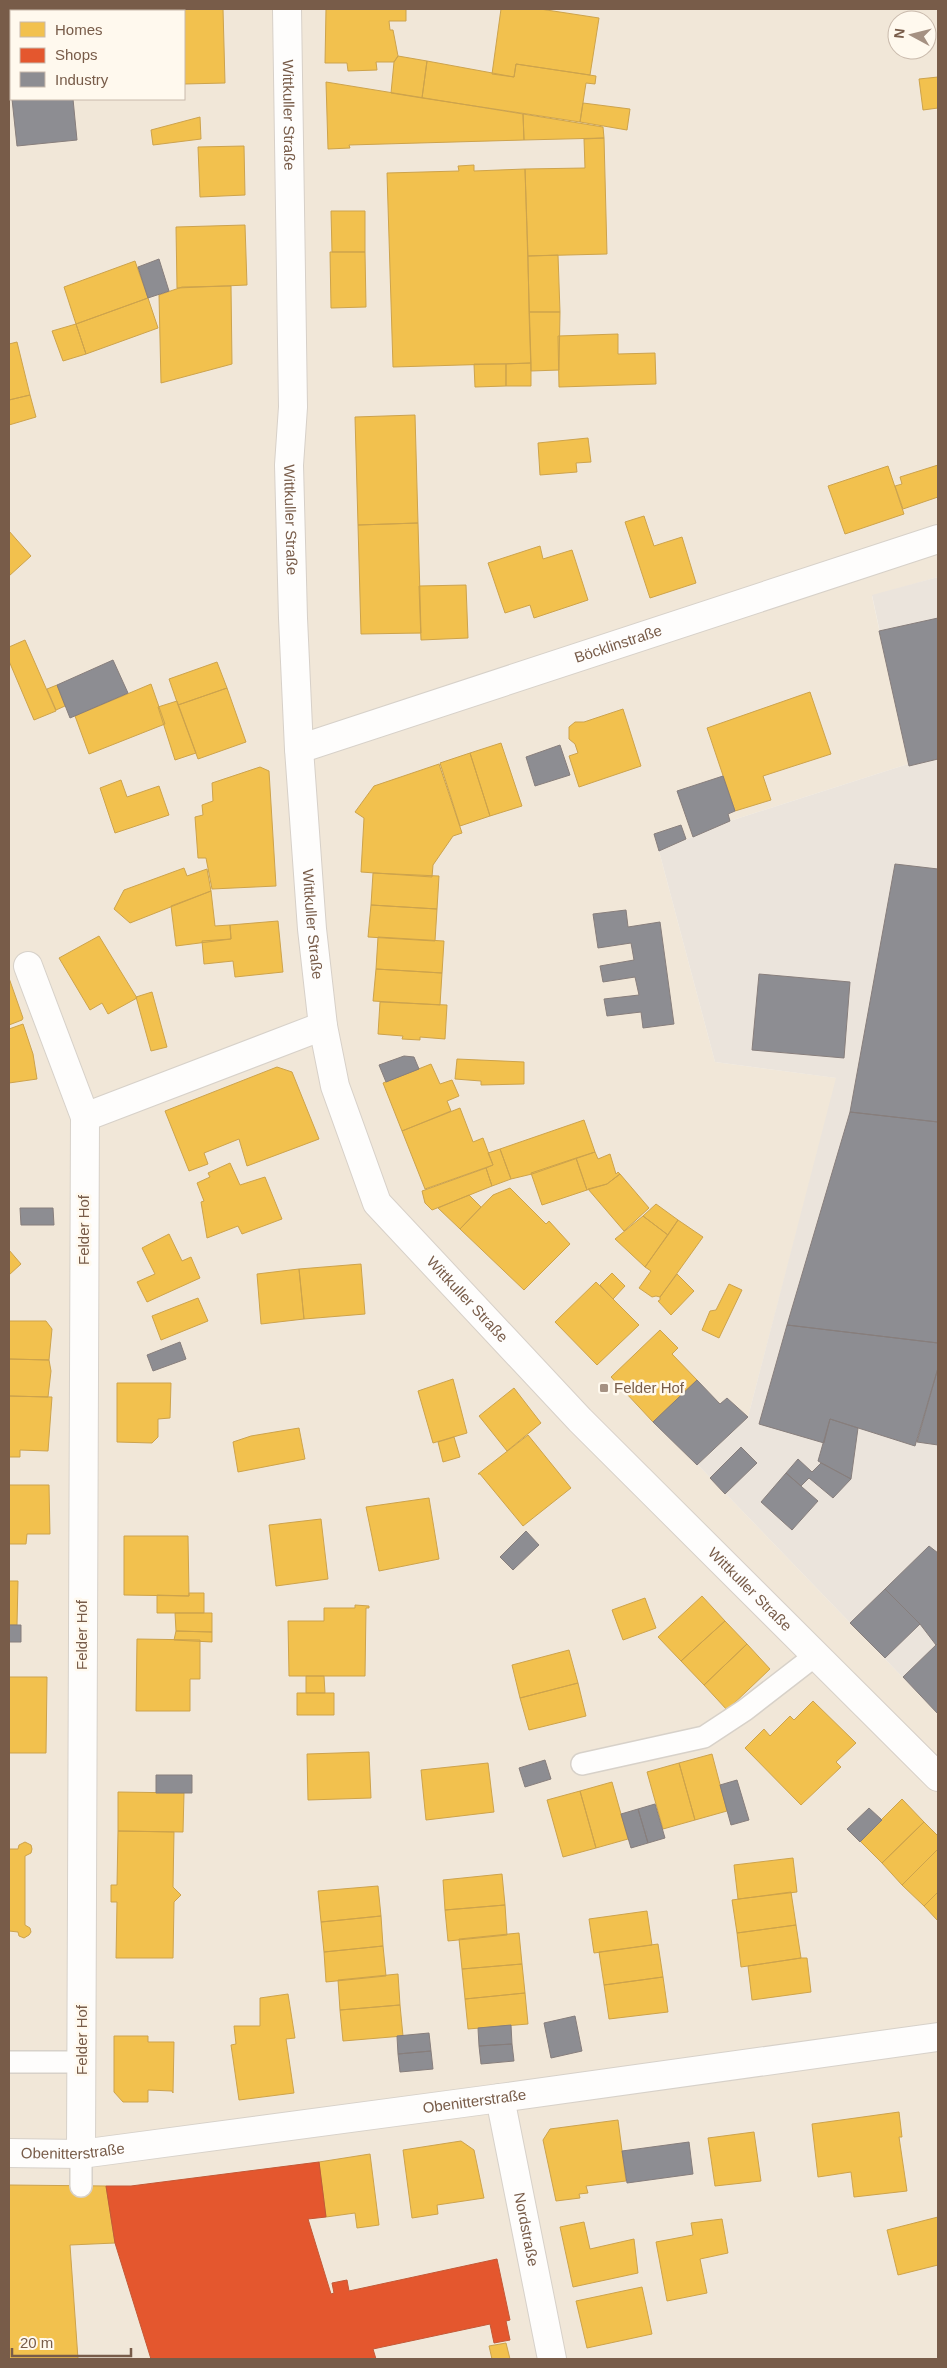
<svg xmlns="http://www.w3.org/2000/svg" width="947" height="2368" font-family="Arial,sans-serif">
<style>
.residential{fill:#f1e7d8;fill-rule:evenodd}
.industrial{fill:#ebe4dc}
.homes{fill:#f2c14e;stroke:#cda34c}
.shops{fill:#e4572e;stroke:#c45836}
.industry{fill:#8d8d92;stroke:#877e7c}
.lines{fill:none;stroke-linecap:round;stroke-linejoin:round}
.service-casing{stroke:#d7d1c9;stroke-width:24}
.minor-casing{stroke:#d7d1c9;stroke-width:30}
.secondary-casing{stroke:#d7d0c8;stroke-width:30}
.service{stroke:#fefdfc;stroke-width:21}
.minor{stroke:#fefdfc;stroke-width:28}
.secondary{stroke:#fefdfc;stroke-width:28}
.poi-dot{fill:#a59182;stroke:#fff9ee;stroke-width:2}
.labels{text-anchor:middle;stroke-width:5;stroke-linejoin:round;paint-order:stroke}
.street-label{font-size:15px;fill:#785c49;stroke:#fff9ee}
.poi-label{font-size:15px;fill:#785c49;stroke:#fff9ee;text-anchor:start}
</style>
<rect width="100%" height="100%" fill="#f8f4eb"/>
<path class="residential" d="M9,9H938V577L872,596L908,764L730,821L659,851L715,1062L837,1078L748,1417L698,1465L938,1714V2359H9ZM11,11H184V99H11ZM897,20H927V50H897Z"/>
<path class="industrial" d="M938,577V1714L698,1465L748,1417L836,1078L715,1062L659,851L730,821L908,764L872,595Z"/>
<path class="homes" d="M167,9H223L225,83L184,84V11H168Z
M326,9H406V21H389L390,30H393L398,56L394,62H376L377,70L348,71L347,63H325Z
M501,9H540L599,18L590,75L516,64L514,77L492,74Z
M398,56L427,61L422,98L391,93L394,62Z
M427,61L514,77L516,64L596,76L595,84L586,83L580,122L422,98Z
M938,77V108L923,110L919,79Z
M326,82L523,114L524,140L349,145L350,148L328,149Z
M583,103L630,109L627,130L580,122Z
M523,114L603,127L604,138L524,140Z
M200,117L201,139L153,145L151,130Z
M604,138L607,254L528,256L525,169L585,168L584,139Z
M244,146L245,195L200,197L198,147Z
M474,165V171L525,169L531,363L393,367L387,173L459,171L458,166Z
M331,211H365V252H332Z
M245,225L247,285L177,288L176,227Z
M330,252H365L366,307L331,308Z
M558,255L560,312H529L528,256Z
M135,261L148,298L76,324L64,287Z
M231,286L232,364L161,383L159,295L182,287Z
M148,298L158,328L86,354L76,324Z
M529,312H560L559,370L531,371Z
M76,324L86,354L63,361L52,331Z
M618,334V354L655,353L656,384L559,387L558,336Z
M17,342L30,395L9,400V344Z
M531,363V386H506V364Z
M474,364H506V386L475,387Z
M30,395L36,417L9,425V400Z
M415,415L418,523L358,525L355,417Z
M588,438L591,462L576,463L577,472L540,475L538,443Z
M938,465V497L903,509L895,486L902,484L900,477Z
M888,466L904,514L845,534L828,486Z
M644,516L654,546L682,537L696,583L650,598L625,522Z
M418,523L421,633L361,634L358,525Z
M9,531L31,556L9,576Z
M540,546L543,559L572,550L588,600L534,618L530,605L505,613L488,563Z
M466,585L468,638L421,640L419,586Z
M25,640L56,711L34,720L9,661V647Z
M217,662L227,688L178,705L169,679Z
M151,684L165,724L89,754L75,716Z
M57,685L65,706L56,710L47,689Z
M227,688L246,742L198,759L178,705Z
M810,692L831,754L763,776L771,800L735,811L707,728Z
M177,701L196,753L175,760L158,707Z
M623,709L641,766L579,787L569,756L578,753L575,744L569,739V727L575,722H584Z
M501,743L522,806L490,816L470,753Z
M470,753L490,816L460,826L440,763Z
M439,764L462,833L453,836L433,865L432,877L361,872L364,818L355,812L374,786Z
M260,767L269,771L276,886L212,889L206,858H198L195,817L203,815L202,805L213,801L212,783Z
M121,780L127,797L159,786L169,815L115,833L100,788Z
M184,868L187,876L207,869L211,891L130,923L114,909L124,890Z
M373,873L439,876L437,909L371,905Z
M211,891L215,926L230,925L231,939L176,946L171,906Z
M371,905L437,909L435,941L368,937Z
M278,921L283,972L235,977L233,961L204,964L202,941L231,939L230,925Z
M99,936L137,998L108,1014L102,1003L90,1010L59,958Z
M378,937L444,941L442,973L376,969Z
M376,969L442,973L440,1005L373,1001Z
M9,978L23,1018L22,1020L9,1025Z
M152,992L167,1047L151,1051L136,997Z
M380,1002L447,1005L445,1039L420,1037V1040L402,1039L403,1036L378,1034Z
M23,1024L33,1054L37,1079L9,1083V1029Z
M457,1059L524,1062V1084L481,1085V1081L455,1079Z
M431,1064L440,1084L452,1080L459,1096L447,1101L451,1111L402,1131L383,1083Z
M277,1067L292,1072L319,1139L247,1166L239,1139L204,1153L208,1164L189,1171L165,1111Z
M460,1108L473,1142L483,1138L493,1165L425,1189L402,1131Z
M584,1120L595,1152L532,1174L511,1179L500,1149Z
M500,1149L511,1179L492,1186L486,1168L493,1165L488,1153Z
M595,1152L598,1159L610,1154L616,1174L618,1172L620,1174L607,1184L587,1190L576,1158Z
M576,1158L587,1190L542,1205L531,1173Z
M230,1163L240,1185L265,1177L282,1219L242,1234L238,1226L207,1238L201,1202L204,1201L197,1183L210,1177L208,1173Z
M486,1168L492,1186L432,1210L425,1203L422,1191Z
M620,1174L649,1208L624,1231L588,1189L607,1184Z
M510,1188L546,1224L549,1221L570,1244L524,1290L460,1229L493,1195Z
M469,1195L481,1207L460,1229L438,1208Z
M656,1204L678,1220L668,1235L643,1216Z
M643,1216L668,1235L645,1267L615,1239Z
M678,1220L703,1237L660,1297L656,1296L652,1297L639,1288L651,1271L645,1267Z
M169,1234L182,1261L191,1257L200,1278L147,1302L137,1282L155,1274L142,1248Z
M9,1250L21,1264L9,1275Z
M361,1264L365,1314L304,1319L299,1269Z
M299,1269L304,1319L261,1324L257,1274Z
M612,1273L625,1286L613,1299L600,1285Z
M677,1274L694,1291L671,1315L658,1301L660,1300V1297Z
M596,1282L639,1325L597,1365L555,1322Z
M729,1284L742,1290L719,1338L702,1330L710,1311L716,1310Z
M198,1298L208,1321L161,1340L152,1316Z
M9,1321H46L52,1329L49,1360L9,1359Z
M660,1330L678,1348L672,1354L697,1380L653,1422L611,1377Z
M9,1359L49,1360L51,1371L48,1397L9,1396Z
M453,1379L467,1433L433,1443L418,1391Z
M117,1383H171L170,1418L158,1419V1437L152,1443L117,1442Z
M514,1388L541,1423L507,1451L479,1416Z
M9,1396L52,1397L48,1451L20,1450V1457H9Z
M299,1428L305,1459L238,1472L233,1442L251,1436Z
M528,1435L571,1488L523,1526L480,1474H478Z
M454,1437L460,1457L443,1462L438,1442Z
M9,1485H49L50,1534H27L26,1544H9Z
M429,1498L439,1559L379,1571L366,1507Z
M321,1519L328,1579L276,1586L269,1525Z
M124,1536H188L189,1596L124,1595Z
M9,1581H18L17,1625H9Z
M189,1593H204V1613H157V1595L189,1596Z
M702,1596L725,1621L681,1661L658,1637Z
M645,1598L656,1628L623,1640L612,1610Z
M355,1605L369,1606V1608H366L365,1676H289L288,1621H324V1608H355Z
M175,1613H212V1632L176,1631Z
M725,1621L747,1644L704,1685L681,1661Z
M176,1631L212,1632V1642L174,1640Z
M137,1639L200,1640V1679H190V1711H136Z
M747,1644L770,1669L727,1710L704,1685Z
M569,1650L578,1683L520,1698L512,1665Z
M306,1676H324L325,1693H306Z
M9,1677H47L46,1753H9Z
M578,1683L586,1716L529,1730L520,1698Z
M297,1693H334V1715H297Z
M813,1701L856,1743L836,1762L841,1767L801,1805L745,1748L764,1729L770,1736L790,1716L794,1720Z
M369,1752L371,1798L308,1800L307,1754Z
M712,1754L727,1811L695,1820L679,1763Z
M488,1763L494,1812L426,1820L421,1770Z
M679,1763L695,1820L663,1829L647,1772Z
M612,1782L628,1839L596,1848L580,1791Z
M580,1791L596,1848L563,1857L547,1800Z
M118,1792L184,1793L183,1832L118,1831Z
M902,1799L924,1822L882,1863L860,1841Z
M924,1822L938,1836V1849L902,1885L882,1863Z
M118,1831L174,1832L173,1887L181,1895L174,1902L173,1958H116L117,1902H111V1885H117Z
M25,1842L31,1845L32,1849L31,1853L25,1856V1925L30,1928L31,1932L29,1935L24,1938L19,1936L18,1932L9,1931V1849H18L19,1845Z
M938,1849V1892L924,1906L902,1885Z
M793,1858L797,1892L738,1899L734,1865Z
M502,1874L505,1905L445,1910L443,1880Z
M378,1886L381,1916L321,1922L318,1891Z
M791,1892L796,1925L737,1933L732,1900Z
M938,1892V1921L924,1906Z
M505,1905L507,1935L448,1941L445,1910Z
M647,1911L652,1945L594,1953L589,1919Z
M381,1916L383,1946L324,1952L321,1922Z
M796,1925L801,1958L741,1967L737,1933Z
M519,1933L522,1964L462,1969L459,1939Z
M658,1944L663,1977L604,1985L599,1952Z
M383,1946L386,1976L326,1982L324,1952Z
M801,1958H807L811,1992L752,2000L748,1966Z
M522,1964L525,1993L465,1999L462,1969Z
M398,1974L400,2005L340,2010L338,1980Z
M663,1977L668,2012L609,2019L604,1985Z
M525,1993L528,2024L468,2029L465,1999Z
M288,1994L295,2038L286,2039L294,2093L239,2100L231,2045L236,2044L234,2026H260V1998Z
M400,2005L403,2036L343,2041L340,2010Z
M114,2036H148V2042H174L173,2093L172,2091L148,2090V2102H123L114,2092Z
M899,2112L902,2137H899L907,2191L854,2197L851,2172L818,2177L812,2124Z
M618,2120L626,2181L586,2186L588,2193L579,2194L580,2198L556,2201L543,2140L550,2129Z
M754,2132L761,2181L715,2186L708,2138Z
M461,2141L474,2150L484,2198L437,2205L438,2214L412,2218L403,2150Z
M370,2154L379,2225L357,2228L355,2213L326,2217L319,2162Z
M9,2185L106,2186L115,2243L70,2245L78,2359H9Z
M938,2217V2265L898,2275L887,2230Z
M722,2219L728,2253L700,2259L707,2293L667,2301L656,2242L693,2235L691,2223Z
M584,2222L590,2249L634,2239L638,2273L573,2287L560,2227Z
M642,2287L652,2334L587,2348L576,2301Z
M506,2343L510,2359H492L489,2346Z"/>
<path class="shops" d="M319,2162L326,2217L308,2219L331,2294L334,2293L332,2283L347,2280L349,2291L497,2259L510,2320L506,2321L510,2340L494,2343L490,2324L373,2349L376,2359H151L115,2243L106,2186H131Z"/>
<path class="industry" d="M9,19H11V91L9,67Z
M12,99H73L77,140L17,146Z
M159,259L169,291L148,298L138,267Z
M938,618V759L909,766L879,631Z
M113,660L128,693L70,718L57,685Z
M560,745L570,775L535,786L526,757Z
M723,776L735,811L728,814L730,821L693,837L677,791Z
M681,825L686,839L659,851L654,834Z
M895,864L938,869V1122L850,1112Z
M626,910L628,927L660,922L674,1024L643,1028L641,1012L607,1016L604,999L639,995L635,977L603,982L600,966L634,960L631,943L598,948L593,914Z
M759,974L850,982L844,1058L752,1050Z
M404,1056L414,1057L419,1069L386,1082L379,1065Z
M850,1112L938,1122V1343L787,1325Z
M20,1208H53L54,1225H21Z
M787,1325L938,1343V1368L915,1446L830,1419L824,1443L759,1424Z
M180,1342L186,1359L153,1371L147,1355Z
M938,1368V1445L917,1442Z
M697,1380L720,1404L727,1398L748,1417L697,1465L653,1422Z
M830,1419L858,1428L851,1479L818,1461Z
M741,1447L757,1463L725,1494L710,1478Z
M798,1459L812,1472L821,1463L851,1479L833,1498L809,1478L801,1486L786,1473Z
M786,1473L818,1501L792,1530L761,1502Z
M526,1531L539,1545L513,1570L500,1557Z
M929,1546L938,1553V1643L936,1645L920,1624L885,1589Z
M885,1589L920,1624L885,1658L850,1623Z
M9,1625H21V1642H9Z
M938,1643V1714L903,1677Z
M545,1760L551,1779L525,1787L519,1768Z
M156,1775H192V1793H156Z
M737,1780L749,1820L731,1825L720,1785Z
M655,1804L665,1838L648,1843L638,1809Z
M869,1808L882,1820L860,1842L847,1829Z
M638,1809L648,1843L631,1848L621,1814Z
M575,2016L582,2051L551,2058L544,2023Z
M511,2025L512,2044L479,2046L478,2028Z
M429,2033L431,2051L398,2054L397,2036Z
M512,2044L514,2061L481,2064L479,2046Z
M431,2051L433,2069L400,2072L398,2054Z
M689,2142L693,2174L627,2183L622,2151Z"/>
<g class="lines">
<defs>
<path id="service" d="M582,1764L704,1737L745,1710L816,1655
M9,2062H81
M81,2186V2154"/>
<g id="minor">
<path id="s1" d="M299,749L938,539"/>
<path d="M28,966L85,1117L81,2154"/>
<path d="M85,1117L323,1026"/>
<path id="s2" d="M500,2098L552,2359"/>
<path id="s3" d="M9,2153L81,2154L500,2098L938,2037"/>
</g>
<g id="secondary">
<path id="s4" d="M287,9L293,407L289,465L293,618L299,749L312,929L323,1026L335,1086L377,1203L580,1420L938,1777"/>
</g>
</defs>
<use href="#service" class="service-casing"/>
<use href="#minor" class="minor-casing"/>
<use href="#secondary" class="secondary-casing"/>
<use href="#service" class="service"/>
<use href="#minor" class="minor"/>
<use href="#secondary" class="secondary"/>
</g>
<rect class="poi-dot" x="599" y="1383" width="10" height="10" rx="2.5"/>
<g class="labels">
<g class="street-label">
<text dy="5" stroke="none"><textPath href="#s4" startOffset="106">Wittkuller Straße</textPath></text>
<text dy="5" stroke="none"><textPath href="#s4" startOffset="511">Wittkuller Straße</textPath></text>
<text dy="5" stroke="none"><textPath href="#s1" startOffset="336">Böcklinstraße</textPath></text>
<text dy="5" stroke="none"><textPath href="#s4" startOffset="916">Wittkuller Straße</textPath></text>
<text transform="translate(84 1230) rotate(-90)" y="5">Felder Hof</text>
<text dy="5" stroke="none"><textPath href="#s4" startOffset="1336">Wittkuller Straße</textPath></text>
<text dy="5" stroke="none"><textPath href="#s4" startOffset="1741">Wittkuller Straße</textPath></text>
<text transform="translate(82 1635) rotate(-90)" y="5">Felder Hof</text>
<text transform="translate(82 2040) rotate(-90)" y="5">Felder Hof</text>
<text dy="5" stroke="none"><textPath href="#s3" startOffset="469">Obenitterstraße</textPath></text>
<text dy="5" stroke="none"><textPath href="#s3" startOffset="64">Obenitterstraße</textPath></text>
<text dy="5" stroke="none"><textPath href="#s2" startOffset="134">Nordstraße</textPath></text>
</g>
<g class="poi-label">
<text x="614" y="1393">Felder Hof</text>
</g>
</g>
<rect width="947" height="2368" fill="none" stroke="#785c49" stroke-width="20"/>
<rect x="10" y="10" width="175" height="90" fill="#fff9ee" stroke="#c9baac"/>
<rect x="20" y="22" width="25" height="15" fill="#f2c14e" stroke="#c9baac"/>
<text x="55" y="35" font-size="15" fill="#785c49">Homes</text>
<rect x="20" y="48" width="25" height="15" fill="#e4572e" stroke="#c9baac"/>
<text x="55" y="60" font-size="15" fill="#785c49">Shops</text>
<rect x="20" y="72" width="25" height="15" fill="#8d8d92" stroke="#c9baac"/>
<text x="55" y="85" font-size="15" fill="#785c49">Industry</text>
<g transform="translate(912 35) rotate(277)"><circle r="24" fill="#fff9ee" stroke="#c9baac"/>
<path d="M0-4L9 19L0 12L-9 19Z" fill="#a59182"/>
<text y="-8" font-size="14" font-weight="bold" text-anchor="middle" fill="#785c49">N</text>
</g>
<path d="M12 2348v8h119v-8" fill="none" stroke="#785c49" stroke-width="2.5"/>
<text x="20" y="2348" font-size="15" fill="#785c49" stroke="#fff9ee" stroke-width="4" paint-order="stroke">20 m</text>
</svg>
